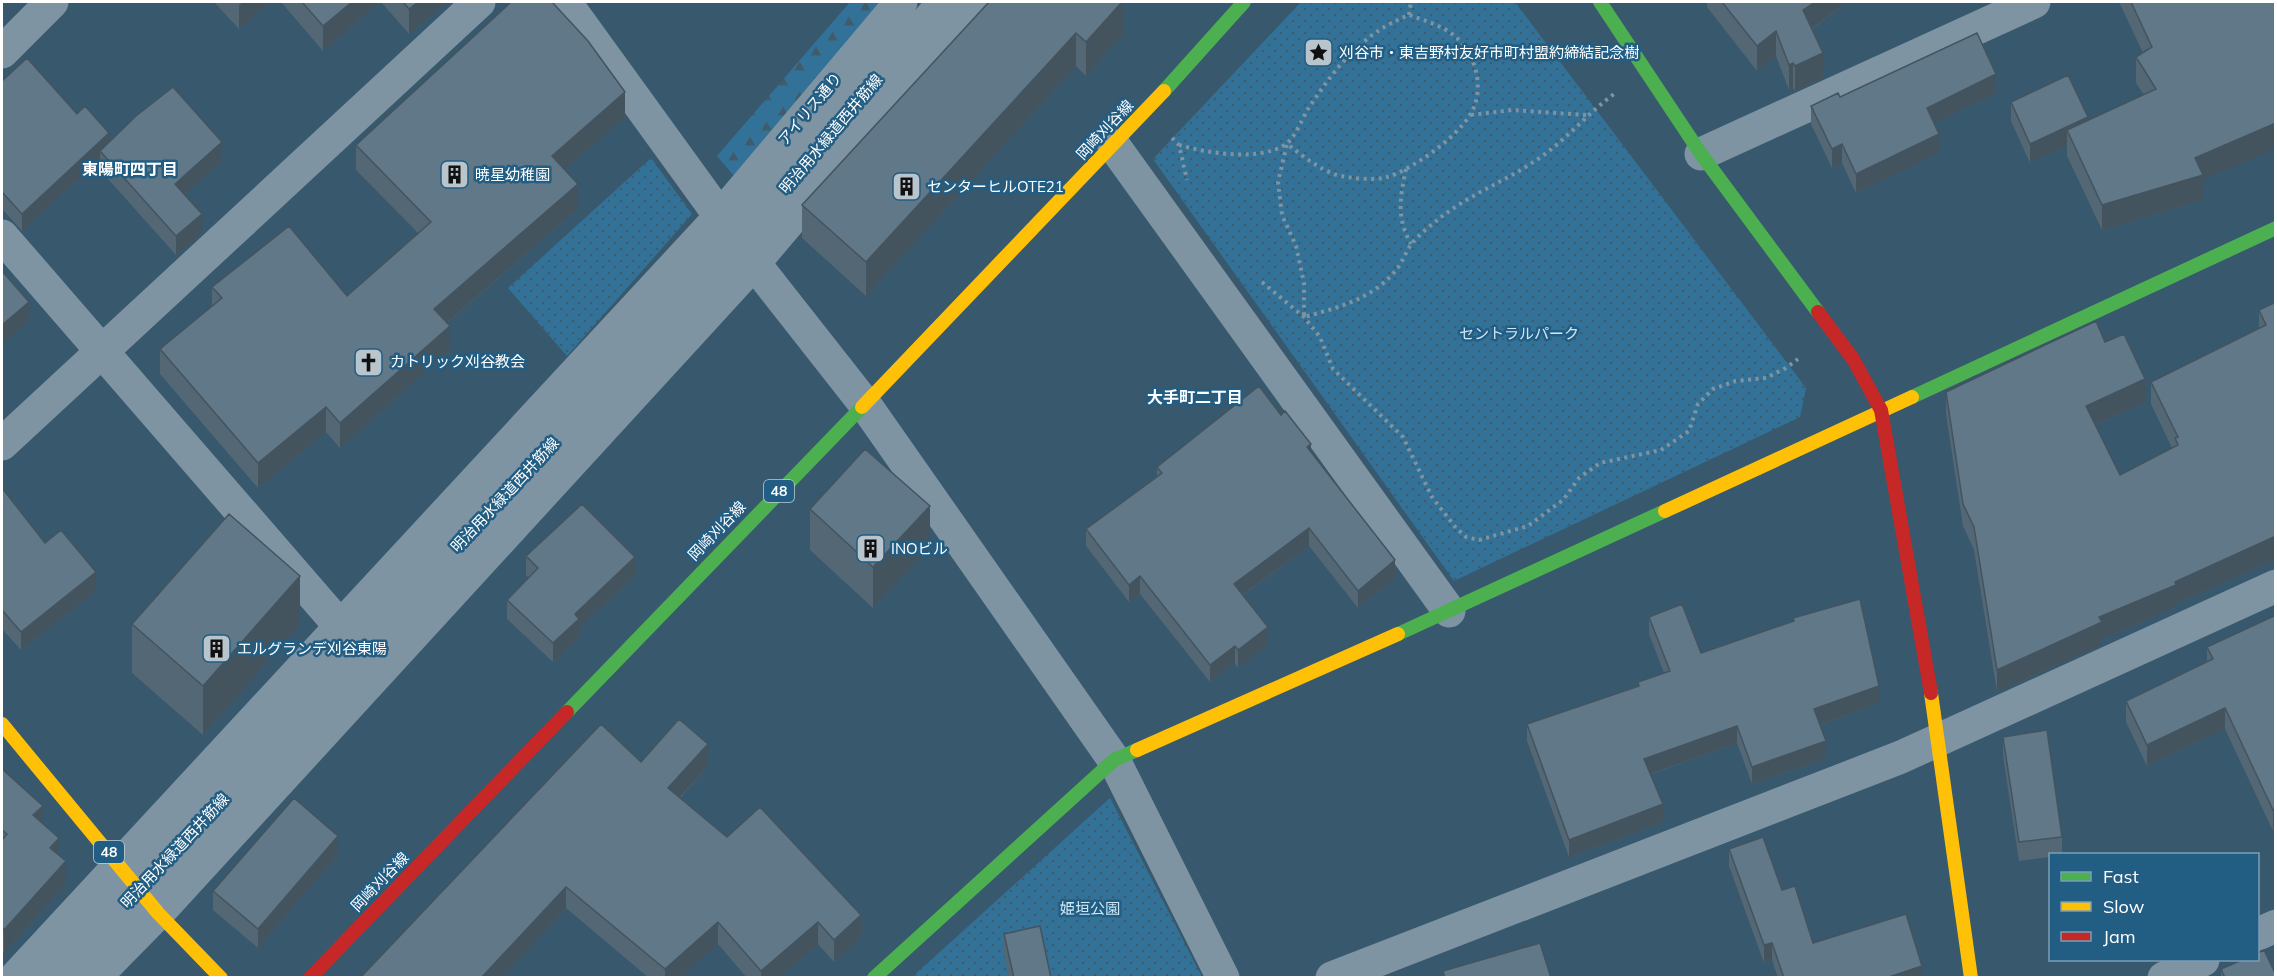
<svg xmlns="http://www.w3.org/2000/svg" width="2277" height="979" font-family="Mulish,'Noto Sans JP',sans-serif">
<style>
.forest{fill:url(#forest-firs)}
.park{fill:url(#park-dots)}
.lines{fill:none;stroke-linecap:round;stroke-linejoin:round}
.path{stroke:#7e94a3;stroke-width:4;stroke-dasharray:3 4.5;stroke-linecap:butt}
.street{stroke:#7e94a3;stroke-width:33}
.fast{stroke:#4caf50;stroke-width:14}
.slow{stroke:#ffc107;stroke-width:14}
.jam{stroke:#c62828;stroke-width:14}
.wall{fill:#536775}
.shaded-wall{fill:#44545f}
.building{fill:#617888;stroke:#44545f;stroke-width:1.5}
.labels{text-anchor:middle;stroke-width:5;stroke-linejoin:round;paint-order:stroke}
.shield{fill:#225d83;stroke:#bdceda;stroke-width:1.5}
.shield-label{font-size:14px;font-weight:bold;fill:#fff}
.poi-label{font-size:15px;fill:#fff;stroke:#225d83;text-anchor:start}
.street-label{font-size:15px;fill:#fff;stroke:#225d83}
.park-label{font-size:15px;fill:#cee7f6;stroke:#225d83}
.neighbourhood-label{font-size:16px;font-weight:bold;fill:#fff;stroke:#225d83}
</style>
<defs>
<pattern id="forest-firs" width="22" height="20" patternUnits="userSpaceOnUse" patternTransform="scale(1.5)"><rect width="22" height="20" fill="#337298"/><path d="M5 1l3.5 6h-7zM16 11l3.5 6h-7z" fill="#425b6a"/></pattern>
<pattern id="park-dots" width="8" height="8" patternUnits="userSpaceOnUse" patternTransform="scale(1.5)"><rect width="8" height="8" fill="#337298"/><path d="M2 2h.1M6 6h.1" fill="none" stroke="#425b6a" stroke-width="1.8" stroke-linecap="round"/></pattern>
</defs>
<rect width="100%" height="100%" fill="#38586d"/>
<path class="forest" d="M850,2H881L734,176L717,156Z"/>
<path class="park" d="M1301,2H1515L1806,388L1800,417L1454,581L1153,159Z
M651,158L692,214L567,356L508,288Z
M1110,798L1202,977L911,978Z"/>
<g class="lines">
<path class="path" d="M1409,15L1411,2
M1471,115L1512,110L1586,115
M1172,138L1179,145L1187,180
M1179,145C1207,153 1260,162 1286,144C1295,138 1302,119 1308,109C1336,67 1361,34 1409,15C1425,21 1445,26 1458,39C1477,58 1485,91 1470,115C1457,137 1412,170 1387,177C1374,181 1349,178 1337,175C1318,169 1302,155 1287,144L1278,182L1282,215L1296,246L1304,283V317C1337,308 1373,299 1396,270C1402,263 1405,254 1410,246C1417,236 1430,226 1440,218C1470,194 1506,181 1538,159C1566,140 1587,114 1614,94
M1406,169C1400,198 1396,217 1411,244
M1262,282L1304,317L1320,337L1333,369L1403,437L1432,497L1456,528L1466,537L1479,540L1528,526L1563,500L1579,478L1600,463L1661,450L1689,431L1698,404L1713,389L1736,381L1766,378L1786,368L1798,359"/>
<path class="street" d="M565,2L754,263L864,403L1114,760L1223,978
M2,52L52,2
M1114,146L1449,611
M1701,154L2034,2
M2,236L340,626
M2,444L479,2
M2258,934L2276,926
M15,978L720,217L901,2
M55,978L140,889L740,241L944,2
M94,978L158,913L754,263L975,2
M1332,978L1901,757L2276,586
M2164,978L2203,960"/>
<path class="fast" d="M1600,2L1701,154L1818,312
M1164,91L1244,2
M1912,397L2276,228
M1398,634L1665,511
M567,712L862,407
M874,978L1114,760L1137,750"/>
<path class="slow" d="M862,407L1164,91
M1665,511L1912,397
M1931,693L1971,978
M2,724L158,913L221,978
M1137,750L1398,634"/>
<path class="jam" d="M1818,312L1853,359L1881,410L1931,693
M310,978L567,712"/>
</g>
<path class="wall" d="M214,2H270L239,29Z
M281,2H380L323,51Z
M381,2H446L409,34Z
M989,2L1123,34L1086,76L1076,66L866,296L802,238V205Z
M1707,2H1847L1812,29L1823,78L1795,91L1793,88L1789,90L1776,56L1757,71L1707,7Z
M2119,2H2276L2203,180V200L2102,230L2067,156V145L2030,163L2011,121V102L2088,121L2144,95L2136,83V57L2143,53Z
M2,81L77,114L109,142L222,161L184,195L202,233L176,255L100,170V159L22,231L2,209Z
M1996,93L1934,123L1939,153L1856,193L1842,163L1832,168L1811,124V106L1840,97Z
M625,117L564,169L578,208L447,323L450,350L340,448L326,432L258,488L160,374V349L212,307V287L347,296L418,233L356,170V145Z
M2276,302V559L2176,604V607L2102,639V645L1997,692L1974,550L1963,526L1946,414V392L2105,342L2145,402L2095,425L2120,475L2172,448L2151,404V382L2259,329V310Z
M1311,452L1395,578L1358,608L1309,546L1243,595L1268,644L1238,668L1235,663L1210,682L1140,594L1129,602L1086,546V529L1157,476V467Z
M2,488L45,543L96,591L21,650L2,629Z
M810,509L930,547L873,608L810,550Z
M526,556L635,576L579,628V638L553,662L507,619V600L529,578L526,575Z
M2276,615L2273,831L2225,729L2147,766L2126,722V701L2207,662V647Z
M1649,617L1701,653L1793,621V618L1879,703L1820,725L1826,758L1752,784L1737,743L1651,774L1663,822L1569,857L1527,741V724L1638,686V682L1664,673L1649,634Z
M132,624L300,625L203,735L132,673Z
M2003,737L2062,837V855H2050V857L2019,861L2003,756Z
M641,762L708,766L680,798L727,837L861,937L834,962L818,944L779,978H747L718,944L680,978H649L566,908L502,978H360Z
M2,769L43,824L59,855L66,885L4,953L2,951Z
M1729,849L1782,890L1813,943L1922,978H1778L1772,960L1764,963L1729,866Z
M338,855L258,948L213,910V891Z
M1004,934L1051,978H1009L1004,953Z
M2221,969L2276,978H2221Z"/>
<path class="shaded-wall" d="M243,2H270L239,29V5Z
M352,2H380L323,51V26Z
M418,2H446L409,34V9Z
M1123,2V34L1086,76V42Z
M1815,2H1847L1803,35V10Z
M1776,31V56L1757,71V46Z
M1076,33V66L866,296V262Z
M1823,53V78L1795,91V66Z
M1793,63V88L1789,90V65Z
M1996,74V93L1927,127V108Z
M625,92V117L552,180V156Z
M2088,117V135L2067,130V145L2030,163V144Z
M2276,123V148L2203,180V200L2102,230V205L2195,158Z
M109,133V150L100,151V159L22,231V214Z
M1939,134V153L1856,193V174Z
M222,142V161L175,203V184Z
M1842,144V163L1832,168V149Z
M578,184V208L434,334V309Z
M202,214V233L176,255V236Z
M29,302V320L2,344V325Z
M450,326V350L340,448V423Z
M2145,379V402L2086,429V406Z
M326,407V432L258,488V463Z
M1311,444V461L1307,447Z
M930,506V547L873,608V567Z
M1309,528V546L1234,601V584Z
M2276,536V559L2176,604V607L2102,639V645L1997,692V670L2099,617Z
M635,557V576L579,628V638L553,662V643L575,614Z
M1395,560V578L1358,608V591Z
M96,572V591L21,650V632Z
M300,576V625L203,735V686Z
M1140,576V594L1129,602V585Z
M1268,627V644L1238,668V650Z
M1235,646V663L1210,682V665Z
M1879,686V703L1814,727V709Z
M2225,708V729L2147,766V745Z
M1737,726V743L1644,776V759Z
M1826,741V758L1752,784V767Z
M708,744V766L668,810V788Z
M1663,804V822L1569,857V840Z
M43,806V829L33,815Z
M2276,808V830L2273,831V810Z
M338,836V855L258,948V929Z
M59,838V862L50,848Z
M66,861V885L4,953V930Z
M566,887V908L502,978H481Z
M861,915V937L834,962V940Z
M718,922V944L680,978H665V969Z
M818,922V944L779,978H761V971Z
M1772,943V960L1764,963V945Z
M1922,966V978H1886Z"/>
<path class="building" d="M302,2H352L323,26Z
M403,2H418L409,9Z
M511,2H552L588,41L625,92L552,156L578,184L434,309L450,326L340,423L326,407L258,463L160,349L222,298L212,287L289,226L347,296L431,222L356,145Z
M989,2H1122L1086,42L1076,33L866,262L802,205Z
M1722,2H1815L1803,10L1823,53L1795,66L1793,63L1789,65L1776,31L1757,46Z
M2131,2H2276V123L2195,158L2203,175L2102,205L2067,130L2156,89L2136,57L2152,47Z
M1977,33L1996,74L1927,108L1939,134L1856,174L1842,144L1832,149L1811,106L1838,93L1840,97Z
M27,58L77,114L85,106L109,133L22,214L2,192V81Z
M2068,75L2088,117L2030,144L2011,102Z
M173,87L222,142L175,184L202,214L176,236L100,151L136,116Z
M2,271L29,302L2,325Z
M2276,302V536L2175,582L2176,585L2099,617L2102,622L1997,670L1974,527L1963,504L1946,392L2096,321L2105,342L2124,334L2145,379L2086,406L2120,475L2178,445L2175,438L2178,437L2151,382L2266,325L2259,310Z
M1259,386L1281,415L1285,411L1311,444L1307,447L1395,560L1358,591L1309,528L1234,584L1268,627L1238,650L1235,646L1210,665L1140,576L1129,585L1086,529L1162,473L1157,467Z
M865,449L930,506L873,567L810,509Z
M2,488L45,543L61,530L96,572L21,632L2,610Z
M582,504L635,557L575,614L579,619L553,643L507,600L538,568L526,556Z
M229,514L300,576L203,686L132,624Z
M1860,599L1879,686L1814,709L1826,741L1752,767L1737,726L1644,759L1663,804L1569,840L1527,724L1639,686L1638,682L1670,671L1649,617L1682,604L1701,653L1794,621L1793,618Z
M2276,615V808L2273,810L2225,708L2147,745L2126,701L2213,659L2207,647Z
M679,719L708,744L668,788L727,837L760,807L861,915L834,940L818,922L761,971L718,922L665,969L566,887L481,978H360L601,724L641,762Z
M2047,730L2062,837L2019,842L2003,737Z
M2,769L43,806L33,815L59,838L50,848L66,861L4,930L2,927V840L7,834L2,830Z
M294,798L338,836L258,929L213,891Z
M1763,837L1782,890L1795,886L1813,943L1906,914L1922,966L1886,978H1784L1772,943L1764,945L1729,849Z
M1040,926L1051,978H1014L1004,934Z
M1540,943L1551,978H1445L1443,971Z
M2264,950L2276,975V978H2225L2221,969L2242,960H2258V953Z"/>
<defs>
<symbol id="sight-square" viewBox="-11 -11 22 22"><rect x="-9" y="-9" width="18" height="18" rx="4" fill="#b9c5cc" stroke="#225d83"/><path d="M0-6L1.8-2.2L6-1.7L2.9 1.2L3.7 5.4L0 3.3L-3.7 5.4L-2.9 1.2L-6-1.7L-1.8-2.2Z" fill="#111"/></symbol>
<symbol id="building-square" viewBox="-11 -11 22 22"><rect x="-9" y="-9" width="18" height="18" rx="4" fill="#b9c5cc" stroke="#225d83"/><path d="M-4-6H4V6H1V3H-1V6H-4ZM-2.5-4.3h1.7v1.8h-1.7ZM.8-4.3h1.7v1.8H.8ZM-2.5-1h1.7V.8h-1.7ZM.8-1h1.7V.8H.8Z" fill="#111"/></symbol>
<symbol id="church-square" viewBox="-11 -11 22 22"><rect x="-9" y="-9" width="18" height="18" rx="4" fill="#b9c5cc" stroke="#225d83"/><path d="M-1.2-6h2.4v3.5h3.3v2.4h-3.3V6h-2.4V-.1h-3.3v-2.4h3.3Z" fill="#111"/></symbol>
</defs>
<g fill-rule="evenodd">
<use href="#sight-square" x="1302" y="36" width="33" height="33"/>
<use href="#building-square" x="438" y="158" width="33" height="33"/>
<use href="#building-square" x="890" y="170" width="33" height="33"/>
<use href="#church-square" x="352" y="346" width="33" height="33"/>
<use href="#building-square" x="854" y="532" width="33" height="33"/>
<use href="#building-square" x="200" y="632" width="33" height="33"/>
</g>
<g class="labels">
<g class="shield">
<rect x="764" y="480" width="30" height="22" rx="4.5"/>
<rect x="94" y="841" width="30" height="22" rx="4.5"/>
</g>
<g class="shield-label">
<text x="779" y="496">48</text>
<text x="109" y="857">48</text>
</g>
<g class="poi-label">
<text x="1339" y="58">刈谷市・東吉野村友好市町村盟約締結記念樹</text>
<text x="475" y="180">暁星幼稚園</text>
<text x="927" y="192">センターヒルOTE21</text>
<text x="390" y="367">カトリック刈谷教会</text>
<text x="891" y="554">INOビル</text>
<text x="237" y="654">エルグランデ刈谷東陽</text>
</g>
<g class="street-label">
<text transform="translate(810 109) rotate(-50)" y="5">アイリス通り</text>
<text transform="translate(1105 130) rotate(-47)" y="5">岡崎刈谷線</text>
<text transform="translate(831 134) rotate(-50)" y="5">明治用水緑道西井筋線</text>
<text transform="translate(505 495) rotate(-47)" y="5">明治用水緑道西井筋線</text>
<text transform="translate(717 531) rotate(-46)" y="5">岡崎刈谷線</text>
<text transform="translate(175 851) rotate(-47)" y="5">明治用水緑道西井筋線</text>
<text transform="translate(380 882) rotate(-46)" y="5">岡崎刈谷線</text>
</g>
<g class="park-label">
<text x="1519" y="339">セントラルパーク</text>
<text x="1090" y="914">姫垣公園</text>
</g>
<g class="neighbourhood-label">
<text x="130" y="175">東陽町四丁目</text>
<text x="1195" y="403">大手町二丁目</text>
</g>
</g>
<rect width="2277" height="979" fill="none" stroke="#ffffff" stroke-width="6"/>
<rect x="2049" y="853" width="210" height="108" fill="#225d83" stroke="#7a9eb5" stroke-width="1.5"/>
<rect x="2061" y="872" width="30" height="9" fill="#4caf50" stroke="#7a9eb5" stroke-width="1.5"/>
<text x="2103" y="883" font-size="18" fill="#ffffff">Fast</text>
<rect x="2061" y="902" width="30" height="9" fill="#ffc107" stroke="#7a9eb5" stroke-width="1.5"/>
<text x="2103" y="913" font-size="18" fill="#ffffff">Slow</text>
<rect x="2061" y="932" width="30" height="9" fill="#c62828" stroke="#7a9eb5" stroke-width="1.5"/>
<text x="2103" y="943" font-size="18" fill="#ffffff">Jam</text>
</svg>
